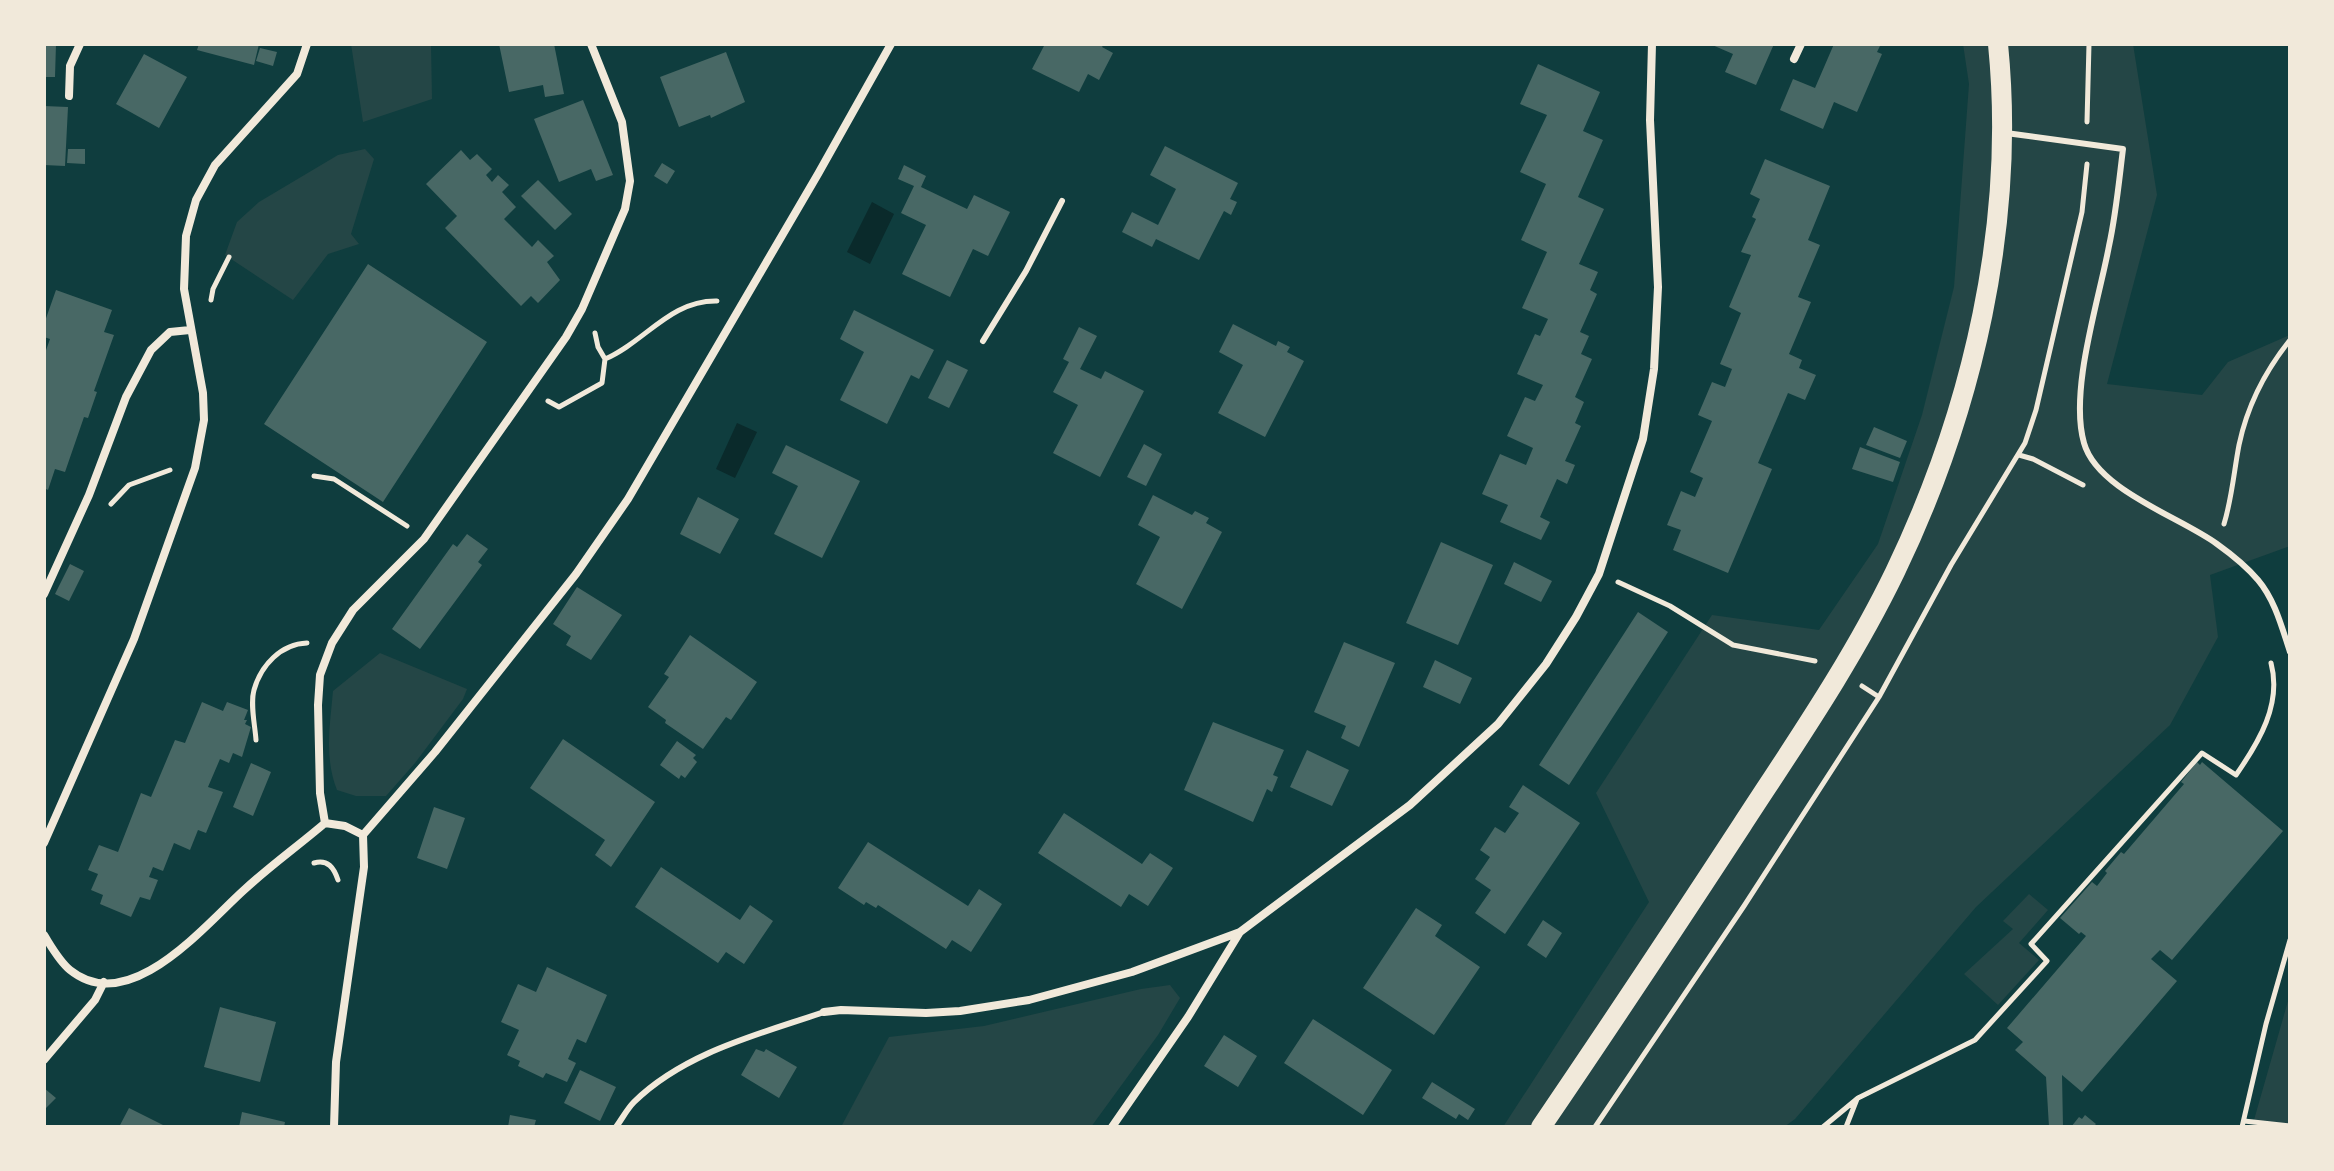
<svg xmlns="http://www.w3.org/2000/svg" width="2334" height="1171" font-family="Figtree,sans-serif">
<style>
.green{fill:#244646}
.water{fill:#0a2a2b}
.building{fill:#486865}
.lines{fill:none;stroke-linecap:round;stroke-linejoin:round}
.path{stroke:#f1e9da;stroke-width:5}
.service{stroke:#f1e9da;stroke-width:6}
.minor{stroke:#f1e9da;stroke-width:8}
.primary{stroke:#f1e9da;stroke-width:20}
</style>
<rect width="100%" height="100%" fill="#0f3d3e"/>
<path class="green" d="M351,44H431L432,99L363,122Z
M1963,44H2133L2157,195L2107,384L2202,395L2228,362L2290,335V546L2210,575L2218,637L2170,725L1976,907L1795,1119L1784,1127H1503L1649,902L1596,793L1712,615L1819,630L1878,544L1922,415L1954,287L1969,84Z
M365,149L374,159L351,234L359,244L328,254L293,300L225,255L237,222L259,202L338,155Z
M380,653L467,689L463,699L415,763L386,796H356L337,790C324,757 330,725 333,691Z
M2029,894L2048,910L2019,943L2039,960L1998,1005L1964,974L2013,929L2003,921Z
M1170,985L1180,998L1158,1035L1091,1127H841L889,1037L984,1026L1141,989Z
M2290,994V1127H2252Z"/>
<path class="water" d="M872,202L894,214L870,264L847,252Z
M737,423L757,432L735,478L716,469Z"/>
<path class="building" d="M44,44H56L55,77H44Z
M199,44H259L254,65L197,50Z
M499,44H554L564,94L545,97L543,85L509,92Z
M1045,44H1104L1102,47L1113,53L1099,80L1088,74L1079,92L1032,69Z
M1710,44H1774L1756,85L1725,72L1733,54Z
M1834,44H1881L1877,52L1882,54L1857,112L1834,102L1823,129L1780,110L1793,79L1815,88Z
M260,48L277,52L273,66L256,61Z
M726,52L745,102L711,118L710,115L679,127L660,77Z
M144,54L187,77L159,128L116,104Z
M1538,64L1600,92L1583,131L1603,140L1578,197L1604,209L1579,264L1598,272L1590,290L1597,294L1580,332L1589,336L1581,354L1592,359L1575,397L1584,402L1575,423L1581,426L1565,461L1575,465L1567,484L1557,479L1540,517L1550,522L1541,540L1500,522L1508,505L1482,494L1500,454L1526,465L1533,448L1507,436L1525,397L1535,401L1543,385L1517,374L1535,334L1540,336L1548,319L1522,308L1547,252L1521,240L1546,184L1520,172L1547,115L1520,104Z
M583,100L613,175L596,181L591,169L559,182L534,119Z
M44,106L68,107L65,166L44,165Z
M1165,146L1238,183L1230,199L1237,202L1231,215L1224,211L1199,260L1156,239L1152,247L1122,232L1132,212L1158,225L1176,189L1150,175Z
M68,149H85V164L67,163Z
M461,150L470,160L477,154L492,169L486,175L492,182L498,175L509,185L502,192L516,207L504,219L532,247L538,240L554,256L547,262L560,280L538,303L531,296L521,306L445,228L457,216L426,184Z
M1765,159L1830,186L1808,240L1820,245L1798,297L1811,302L1789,354L1802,360L1799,368L1816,375L1805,400L1788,393L1758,463L1772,469L1728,573L1673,550L1681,530L1667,525L1681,491L1695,497L1703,478L1690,472L1712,421L1698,415L1712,382L1725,387L1732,369L1720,364L1741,313L1729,307L1751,255L1741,252L1756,219L1752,217L1760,199L1750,194Z
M662,163L675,171L667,184L654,176Z
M904,165L926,176L921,187L967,209L974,195L1010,212L988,256L973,249L950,297L902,274L926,225L901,213L914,186L898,179Z
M538,180L572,214L555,230L521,196Z
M368,264L487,342L383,502L264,424Z
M56,290L112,310L104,332L114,335L94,391L97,392L88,418L84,417L65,472L55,469L48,490L44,488V356L50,339L44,337V324Z
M854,310L934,350L919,379L911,375L887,424L840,400L864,352L840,339Z
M1233,324L1276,346L1278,341L1290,347L1287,352L1304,361L1265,437L1218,413L1243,365L1219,352Z
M1079,327L1097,336L1080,369L1101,379L1105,371L1144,391L1100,477L1053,453L1078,405L1053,392L1069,362L1063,359Z
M947,360L968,370L949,408L928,398Z
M1874,427L1907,441L1900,458L1866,445Z
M1144,444L1162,454L1146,486L1127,477Z
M786,445L860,481L822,558L774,534L798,486L772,473Z
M1860,447L1900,462L1893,482L1852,469Z
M1153,495L1192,515L1195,511L1209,518L1206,523L1222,532L1182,609L1136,584L1160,537L1138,525Z
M698,497L739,519L720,554L680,534Z
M467,534L488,549L478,562L482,565L420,649L392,629L453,544L457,547Z
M1441,542L1493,565L1458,645L1406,623Z
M1514,562L1552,581L1541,602L1504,584Z
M70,564L84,571L69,601L55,594Z
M577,587L622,615L591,660L566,645L571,636L553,624Z
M1638,612L1668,632L1569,785L1539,765Z
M690,635L757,682L731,720L726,717L703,749L665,723L666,720L648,707L669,677L664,674Z
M1344,642L1395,663L1359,747L1341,738L1346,726L1314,712Z
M1435,660L1472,678L1460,704L1423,687Z
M202,702L223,711L227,702L248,710L244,720H247L245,724L251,727L242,757L233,753L229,763L220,759L208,787L223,792L206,833L198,830L190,850L174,843L163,871L153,867L149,877L158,880L150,900L140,897L131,917L100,904L103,895L91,890L98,874L88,870L99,845L118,852L141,793L151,797L175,740L185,743Z
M1213,722L1284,750L1273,775L1278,777L1272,792L1267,789L1253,822L1184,790Z
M563,739L655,802L611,867L595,855L605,840L530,788Z
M677,741L696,755L693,758L697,762L685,778L681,775L679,779L660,765Z
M1307,750L1349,770L1332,806L1290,787Z
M2197,762L2200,765L2202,762L2283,831L2172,960L2160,950L2151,959L2177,981L2082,1092L2062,1075L2063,1127H2049L2046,1077L2015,1050L2023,1042L2007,1028L2086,936L2081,932L2079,934L2060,918L2092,882L2097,886L2107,873L2105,871L2121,852L2124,854L2184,784L2181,782Z
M251,763L271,772L253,816L233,807Z
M1523,785L1580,823L1505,934L1475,913L1491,890L1475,879L1490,857L1480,850L1495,827L1505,833L1519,813L1509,807Z
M434,807L465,818L447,869L417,858Z
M1064,813L1142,864L1150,853L1173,868L1148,906L1129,894L1121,907L1038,853Z
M868,842L968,906L979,889L1002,904L971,952L952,940L946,949L878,905L876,908L866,902L864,905L838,888Z
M661,867L740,920L750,905L773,921L744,964L726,952L718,963L635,907Z
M1416,908L1442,925L1435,936L1480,967L1434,1035L1363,988Z
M1543,920L1562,933L1546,958L1527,945Z
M547,967L607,995L586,1043L577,1039L568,1059L576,1063L567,1082L546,1073L543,1078L518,1066L520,1061L507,1055L519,1030L501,1022L518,984L536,992Z
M220,1007L276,1022L260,1082L204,1067Z
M1313,1019L1392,1070L1363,1115L1284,1063Z
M1224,1035L1257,1056L1238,1087L1204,1066Z
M756,1049L764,1052L766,1049L797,1067L779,1098L741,1075Z
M580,1070L616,1087L600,1121L564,1103Z
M1432,1082L1475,1109L1468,1120L1459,1114L1456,1119L1422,1098Z
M44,1088L56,1098L44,1110Z
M129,1108L167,1127H119Z
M242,1112L285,1122L284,1127H239Z
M510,1115L536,1120L534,1127H508Z
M2085,1115L2096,1124L2093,1127H2071L2079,1117L2082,1119Z"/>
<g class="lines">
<path class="path" d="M2087,122L2089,44
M211,300L213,289L229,257
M595,333L598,347L605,359C645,342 670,300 717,301
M548,401L559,407L602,383L605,359
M2019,455L2033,459L2083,485
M314,476L334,479L407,526
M111,504L129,485L170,470
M2224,524C2232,498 2234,471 2239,445C2247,407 2266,370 2290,340
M1618,582L1670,606L1733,645L1815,661
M1862,686L1879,697
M256,740C255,725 250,704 254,690C261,665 281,644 307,643
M314,863C328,859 334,868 338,880
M2244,1121L2290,1126
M1595,1127L1744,906L1879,697L1951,565L2025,443L2036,410L2082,212L2087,164
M1823,1127L1858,1098L1975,1040L2047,961L2031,944L2202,753L2236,775C2259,742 2282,704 2271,663
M1846,1127L1857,1099
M2242,1127L2266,1024L2290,940"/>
<path class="service" d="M2006,133L2123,149C2119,181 2116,214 2109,246C2099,300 2069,391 2084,443C2097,490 2180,517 2217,544C2231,554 2247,567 2258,580C2275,600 2282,628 2290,652
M983,341L1026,271L1062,201
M616,1127C622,1119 627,1109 634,1102C685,1052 760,1034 824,1012"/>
<path class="minor" d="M1794,59L1801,44
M69,96L70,66L80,44
M44,594L89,495L126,397L151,350L170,332L190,330
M325,823L320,793L318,705L320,675L332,643L353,610L424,539L566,337L582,309L625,209L630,181L622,122L591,44
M44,843L134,639L195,468L204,420L203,393L184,289L186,236L196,200L215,165L297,74L307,44
M44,935C51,946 59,961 70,970C129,1018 204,926 244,890C270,866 298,846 325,823L345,826L363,835
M824,1012L841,1010L926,1013L960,1011L1029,1000L1132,972L1240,932L1410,805L1498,724L1546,664L1576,617L1599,574L1643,439L1654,369L1658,287L1650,120L1652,44
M44,1060L95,1000L104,982
M334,1127L336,1062L364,867L363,835L435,752L576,574L628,499L818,174L891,44
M1112,1127L1188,1017L1240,932"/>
<path class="primary" d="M1541,1127C1609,1027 1676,926 1742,825C1796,742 1852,661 1895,572C1973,410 2016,223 1998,44"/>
</g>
<rect width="2334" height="1171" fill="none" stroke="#f1e9da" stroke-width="92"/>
</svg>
